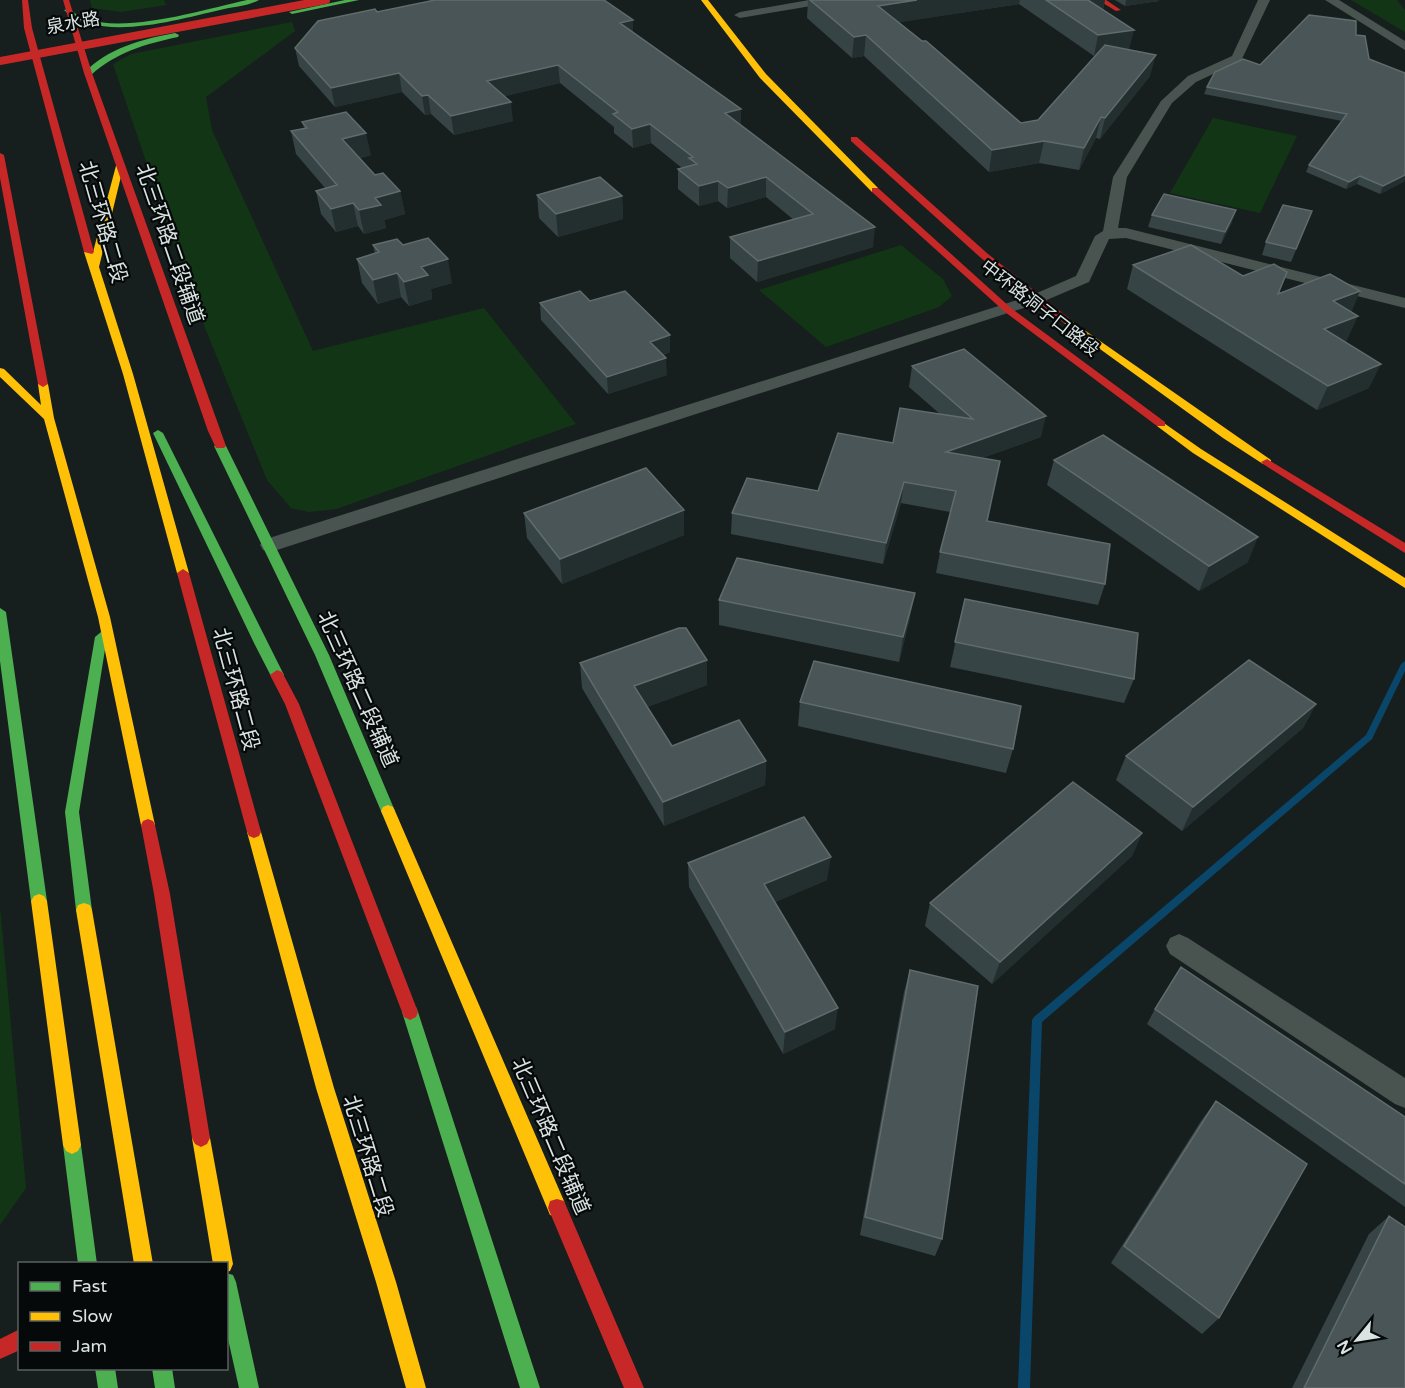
<svg xmlns="http://www.w3.org/2000/svg" width="1405" height="1388" font-family="'Varela Round','Noto Sans SC',sans-serif">
<style>
.green{fill:#123615}
.lines{fill:none;stroke-linecap:round;stroke-linejoin:round}
.stream{fill:#0a4669;fill-rule:evenodd}
.street{fill:#495350;fill-rule:evenodd}
.fast{fill:#4caf50;fill-rule:evenodd}
.slow{fill:#ffc107;fill-rule:evenodd}
.jam{fill:#c62828;fill-rule:evenodd}
.jam-bridge{stroke:#c62828;stroke-width:8}
.wall{fill:#374446;fill-rule:evenodd}
.shaded-wall{fill:#232e2f}
.building{fill:#495557;stroke:#606b6c;stroke-width:1.5}
.labels{text-anchor:middle;stroke-width:4.5;stroke-linejoin:round;paint-order:stroke}
.far-street-label{font-size:18px;fill:#dae2e2;stroke:#050909}
.street-label{font-size:21px;fill:#dae2e2;stroke:#050909}
</style>
<rect width="100%" height="100%" fill="#171e1e"/>
<path class="green" d="M90,0H164L166,5L121,12L92,8Z
M1351,0H1397L1405,10V32Z
M292,22L295,31L206,97L212,130L313,351L484,308L576,424L336,509L309,512L291,508L267,480L190,291L113,64L131,54Z
M1213,118L1297,136L1260,213L1170,193Z
M901,245L943,279L952,296L939,307L826,347L759,290Z
M0,907L26,1188L0,1225Z"/>
<g class="lines">
<path class="stream" d="M1405,661V671L1372,739L1042,1022L1030,1388H1018L1032,1020L1034,1017L1366,735L1401,664Z"/>
<path class="street" d="M809,0H835L829,3L740,18L734,15L740,12Z
M1258,0H1270L1241,61L1196,82L1172,103L1127,177L1118,228H1126L1405,298V308L1126,238L1109,239L1089,282L1042,302L277,550L270,552L263,550L260,545L263,540L1030,296L1076,276L1095,236L1103,231L1113,177L1161,101L1188,76L1232,56Z
M1325,0H1339L1405,41V50Z
M1179,934L1188,938L1405,1078V1108L1395,1104L1170,954L1166,946L1170,938Z"/>
<path class="fast" d="M247,0H259C249,6 232,7 220,10C176,20 100,43 64,10L69,9C74,12 79,17 85,19C129,33 202,10 247,0Z
M345,0H359L292,14L289,12Z
M175,33L179,35L178,37C145,44 117,52 91,75L84,73C108,48 142,39 175,33Z
M158,430L163,433L284,675L282,678H272L255,645L153,433Z
M220,443L226,446L329,655L395,811L393,815L388,817L383,815L381,811L315,655L214,446Z
M0,608L6,612L47,901L44,906L39,908L34,906L31,901L0,661Z
M101,632L107,637L79,812L92,910L90,915L84,917L78,915L76,910L65,812L95,637Z
M410,1004L416,1007L418,1012L540,1388H520L402,1012L404,1007Z
M72,1136L78,1139L81,1145L97,1264H78L63,1145L66,1139Z
M226,1273L233,1275L236,1282L259,1388H239L226,1330Z
M95,1368H115L118,1388H98Z
M152,1368H172L175,1388H155Z"/>
<path class="slow" d="M701,0H708L766,74L878,188V192H872L760,78Z
M117,162L124,164L99,267L133,374L189,573L183,577L177,573L123,374L84,252L89,249L93,252Z
M1067,318L1271,460V464H1263L1223,438L1064,323V319Z
M0,368L4,369L41,405L38,384L43,381L48,384L54,418L110,617L155,825L153,829L148,831L143,829L141,825L98,617L44,419L0,377Z
M1161,421L1201,449L1405,578V588L1193,453L1157,426V422Z
M388,805L393,807L395,811L564,1201L566,1208L564,1215L557,1217L550,1215L381,811L383,807Z
M254,826L259,828L261,832L334,1088L396,1282L426,1388H406L376,1282L316,1088L247,832L249,828Z
M39,894L44,896L47,901L81,1145L78,1151L72,1154L66,1151L63,1145L31,901L34,896Z
M84,903L90,905L92,910L153,1264H134L76,910L78,905Z
M201,1129L207,1132L210,1138L233,1264L230,1271L226,1272V1264H213L192,1138L195,1132Z"/>
<path class="jam" d="M22,0H28L32,28L94,252L92,254L84,252L24,28Z
M63,0H69L92,73L226,446L224,448H216L208,431L84,73Z
M1098,0H1106L1121,10L1116,11Z
M851,137H857L988,254L1070,319V323H1064L981,258L851,141Z
M0,153L4,155L48,384L43,387L38,384L0,178Z
M872,188H878L1011,308L1165,422V426H1157L1005,312L872,192Z
M1267,459L1405,543V553L1263,464L1261,462Z
M183,569L189,573L261,832L259,836L254,838L249,836L247,832L177,573Z
M277,670L282,672L299,704L418,1012L416,1017L410,1020L404,1017L402,1012L285,704L270,675Z
M148,819L153,821L155,825L170,894L210,1138L207,1144L201,1147L195,1144L192,1138L154,894L141,825L143,821Z
M557,1199L564,1201L644,1388H624L548,1208L550,1201Z
M20,1329V1350L0,1359V1339Z"/>
<path class="jam-bridge" d="M0,61L326,0"/>
</g>
<path class="wall" d="M808,0H1105L1103,10L1130,50L1150,76L1100,139L1096,138L1079,170L1039,163L989,172L864,56L852,58L807,18ZM1019,4L1094,56H1095L1038,120L1021,123L899,22Z
M1115,0H1159V1L1125,6Z
M377,12L633,32L741,109V125L873,247L757,282L730,258V237L794,220L766,197L727,208L718,201L699,206L678,189V169L682,168L651,143L633,148L614,133V127L560,83L505,96L513,121L454,135L431,114L425,115L402,92L335,107L299,66L295,48Z
M1356,35L1369,59L1405,73V181L1380,194L1357,184L1346,189L1306,172L1309,165L1342,121L1204,94L1207,87L1260,65Z
M302,122L371,155L360,158L375,175L400,191L405,214L384,220L386,228L364,234L358,226L336,232L321,214L316,191L325,188L296,154L291,131L304,128Z
M537,195L622,196L623,219L558,237L539,218Z
M1312,211L1291,262L1262,255L1266,242Z
M1152,215L1232,222L1221,244L1148,227Z
M373,245H403L452,283L431,289L432,299L409,306L401,297L378,304L362,283L357,259L375,254Z
M1133,265L1243,276L1287,272L1279,293L1360,291L1351,312L1347,340L1344,341L1369,388L1317,410L1127,289Z
M590,301L670,352L663,355L667,375L608,394L541,320L540,303Z
M912,366L1041,437L982,458L987,521L1105,584L1098,605L936,573L940,552L950,512L901,503L883,564L731,534L732,513L818,491L940,414L909,387Z
M1054,460L1248,562L1199,591L1047,485Z
M524,513L684,535L562,584L527,538Z
M965,599L1134,679L1124,703L950,667Z
M719,600L910,618L899,662L719,625Z
M580,663L707,685L647,707L672,746L766,761L765,785L664,826L582,688Z
M800,702L1013,749L1006,773L798,726Z
M1316,704L1303,728L1182,831L1116,780L1126,756Z
M1142,833L1132,856L992,984L925,926L930,903Z
M688,863L827,880L775,902L835,1029L783,1054L689,887Z
M910,970L942,1239L935,1256L860,1235L904,992Z
M1155,1009L1405,1117V1207L1147,1024Z
M1216,1101L1219,1318L1202,1334L1111,1263L1201,1121Z
M1389,1216L1405,1388H1292L1369,1234Z"/>
<path class="shaded-wall" d="M917,0H1020L1019,4L876,26L878,6Z
M1078,0H1105L1103,10Z
M1126,0H1159V1L1125,6Z
M633,20V38L620,23Z
M1134,30L1129,50L1094,56L1098,35Z
M866,35L864,56L852,58L854,37Z
M1156,55L1150,76L1100,139L1105,118Z
M558,65L560,83L489,100L487,81Z
M399,73L402,92L335,107L331,88Z
M428,95L431,114L425,115L422,96Z
M511,102L513,121L454,135L451,116Z
M741,109V128L725,113Z
M1101,117L1096,138L1079,170L1084,148Z
M650,124L651,143L633,148L632,129Z
M366,133L371,155L347,161L342,139Z
M1044,141L1039,163L989,172L992,150Z
M1405,175V181L1380,194L1383,186Z
M1360,176L1357,184L1346,189L1349,182Z
M766,177V197L727,208L728,188Z
M718,181V201L699,206V186Z
M400,191L405,214L384,220L386,228L364,234L359,210L375,198Z
M622,196L623,219L558,237L556,214Z
M353,203L358,226L336,232L331,209Z
M1236,210L1232,222L1221,244L1225,232Z
M875,227L873,247L757,282L758,261Z
M448,259L452,283L431,289L432,299L409,306L404,282L421,267Z
M397,273L401,297L378,304L373,280Z
M1360,291L1350,315L1333,301Z
M1358,316L1347,340L1314,354L1324,329Z
M670,335V352L651,358L650,342Z
M666,358L667,375L608,394L607,377Z
M1381,364L1369,388L1317,410L1328,386Z
M1046,416L1041,437L942,473L946,452Z
M904,482L901,503L883,564L886,543Z
M684,510V535L562,584L560,559Z
M1258,537L1248,562L1199,591L1209,566Z
M915,593L910,618L899,662L903,637Z
M707,660V685L636,711L634,686Z
M1316,704L1303,728L1182,831L1193,807Z
M766,761L765,785L664,826L663,802Z
M1142,833L1132,856L992,984L1000,962Z
M831,857L827,880L762,908L764,884Z
M838,1008L835,1029L783,1054L785,1032Z"/>
<path class="building" d="M435,0H604L633,20L620,23L741,109L725,113L875,227L758,261L730,237L813,214L766,177L728,188L718,181L699,186L678,169L697,164L689,158L693,157L650,124L632,129L613,114L618,112L558,65L487,81L511,102L451,116L428,95L422,96L399,73L331,88L295,48L318,21L375,9L377,12Z
M810,0H917L878,6L922,41H926L1021,123L1038,120L1105,45L1156,55L1105,118L1101,117L1084,148L1044,141L992,150L866,35L854,37Z
M1046,0H1088L1134,30L1098,35Z
M1309,15L1356,21V35L1365,36L1369,59L1405,73V175L1383,186L1360,176L1349,182L1309,165L1347,114L1207,87L1215,72L1243,59L1260,65Z
M346,112L366,133L342,139L375,175L383,173L400,191L375,198L381,205L359,210L353,203L331,209L316,191L337,185L291,131L307,128L302,122Z
M600,177L622,196L556,214L537,195Z
M1164,194L1236,210L1225,232L1152,215Z
M1283,205L1312,211L1296,249L1266,242Z
M428,238L448,259L421,267L428,275L404,282L397,273L373,280L357,259L379,252L373,245L397,239L403,245Z
M1191,245L1243,276L1274,264L1287,272L1278,294L1330,274L1360,291L1333,301L1358,316L1324,329L1381,364L1328,386L1133,265Z
M580,291L590,301L625,291L670,335L650,342L666,358L607,377L540,303Z
M964,349L1046,416L946,452L1000,461L987,521L1110,544L1105,584L940,552L956,491L904,482L886,543L732,513L747,478L818,491L838,433L893,443L900,408L973,419L912,366Z
M1103,435L1258,537L1209,566L1054,460Z
M646,468L684,510L560,559L524,513Z
M737,558L915,593L903,637L719,600Z
M965,599L1138,633L1134,679L955,642Z
M679,628H686L707,660L634,686L672,746L739,720L766,761L663,802L580,663Z
M1249,660L1316,704L1193,807L1126,756Z
M814,661L1021,706L1013,749L800,702Z
M1073,782L1142,833L1000,962L930,903Z
M804,817L831,857L764,884L838,1008L785,1032L688,863Z
M1181,967L1405,1117V1184L1155,1009Z
M910,970L978,986L942,1239L865,1217Z
M1216,1101L1307,1164L1219,1318L1124,1246Z
M1389,1216L1405,1227V1388H1304Z"/>
<g class="labels">
<g class="far-street-label">
<text transform="translate(73 23) rotate(-10)" y="6">泉水路</text>
<text transform="translate(1040 308) rotate(38)" y="6">中环路洞子口路段</text>
</g>
<g class="street-label">
<text transform="translate(103 222) rotate(74)" y="7">北三环路二段</text>
<text transform="translate(170 244) rotate(71)" y="7">北三环路二段辅道</text>
<text transform="translate(236 689) rotate(75)" y="7">北三环路二段</text>
<text transform="translate(358 689) rotate(66)" y="7">北三环路二段辅道</text>
<text transform="translate(551 1136) rotate(67)" y="7">北三环路二段辅道</text>
<text transform="translate(368 1156) rotate(73)" y="7">北三环路二段</text>
</g>
</g>
<rect x="18" y="1262" width="210" height="108" fill="#050909" stroke="#5a6060" stroke-width="1.5"/>
<rect x="30" y="1282" width="30" height="9" fill="#4caf50" stroke="#5a6060" stroke-width="1.5"/>
<text x="72" y="1292" font-size="18" fill="#dae2e2">Fast</text>
<rect x="30" y="1312" width="30" height="9" fill="#ffc107" stroke="#5a6060" stroke-width="1.5"/>
<text x="72" y="1322" font-size="18" fill="#dae2e2">Slow</text>
<rect x="30" y="1342" width="30" height="9" fill="#c62828" stroke="#5a6060" stroke-width="1.5"/>
<text x="72" y="1352" font-size="18" fill="#dae2e2">Jam</text>
<g transform="translate(1357 1340) rotate(240)" stroke="#050909" stroke-width="4.5" paint-order="stroke">
<path d="M0-4.5L10 22L0 15L-10 22Z" fill="#dae2e2"/>
<text y="-9" font-size="16" font-weight="bold" text-anchor="middle" fill="#dae2e2">N</text>
</g>
</svg>
